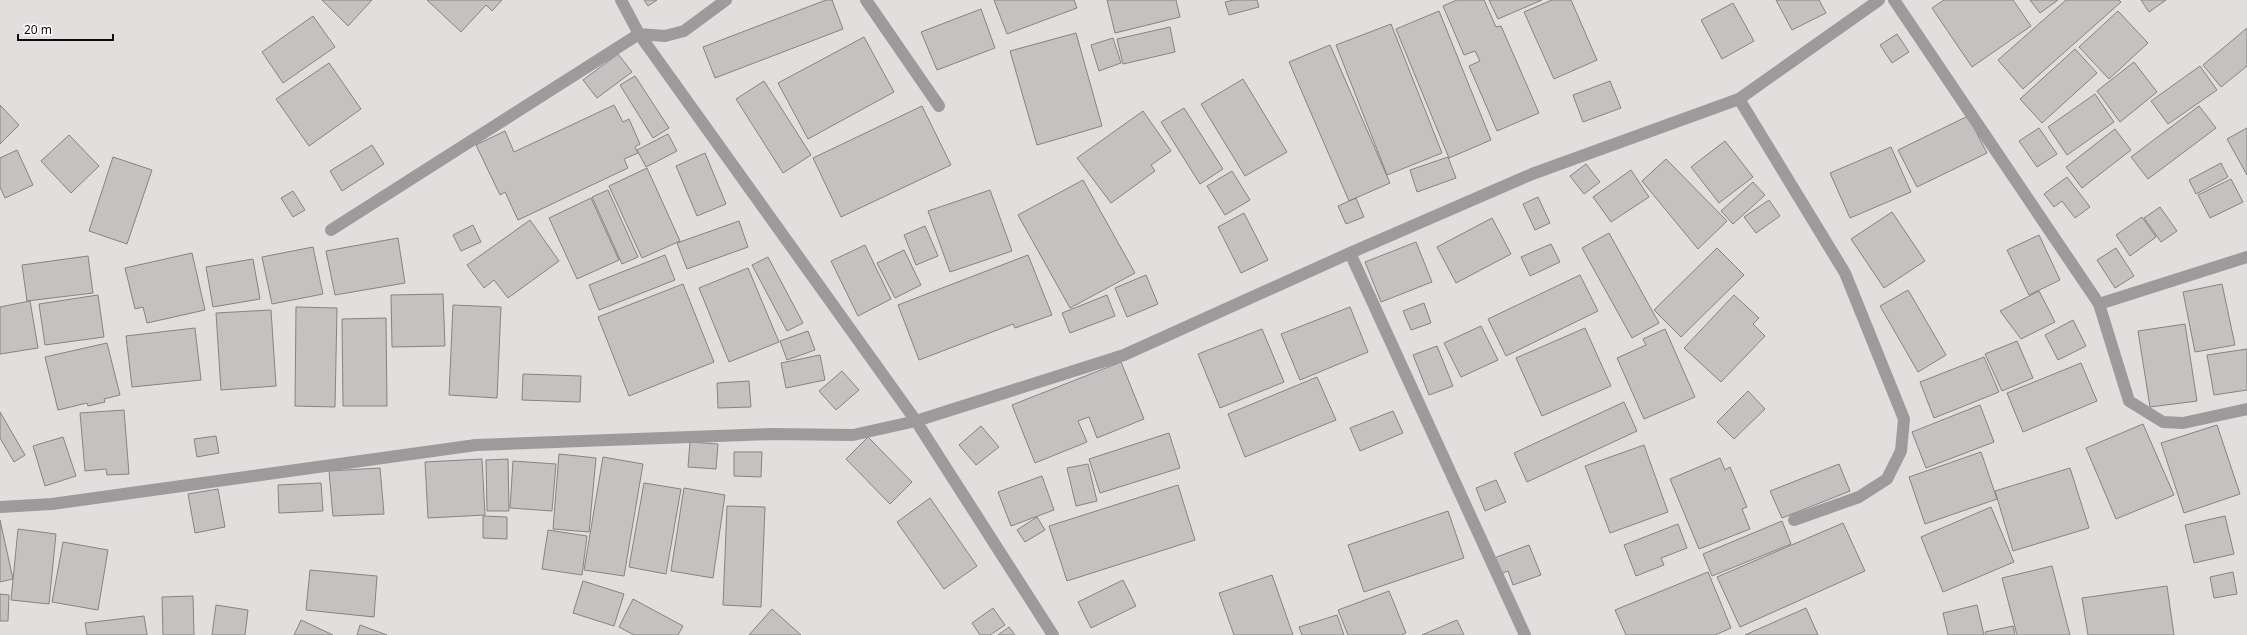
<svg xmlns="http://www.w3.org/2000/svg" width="2247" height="635" font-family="'Noto Sans',sans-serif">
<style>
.building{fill:#c5c1c0;stroke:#868382}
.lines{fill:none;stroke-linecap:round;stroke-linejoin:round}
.minor{stroke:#9c9a9a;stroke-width:12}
</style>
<rect width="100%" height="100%" fill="#e2dede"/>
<path class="building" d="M322,0H372L348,26Z
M427,0H502L492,11L486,5L461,32Z
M644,0H657L648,6Z
M826,0H832L843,29L715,78L703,47Z
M994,0H1074L1077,8L1007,34Z
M1107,0H1176L1180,17L1115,33Z
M1234,0H1257L1259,7L1229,15L1225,2Z
M1457,0H1484L1496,27L1501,26L1539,113L1497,131L1469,66L1480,61L1475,51L1464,55L1443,6Z
M1489,0H1542L1498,19Z
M1552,0H1571L1597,60L1554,79L1524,12Z
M1776,0H1819L1826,13L1792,30Z
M1944,0H2013L2031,26L1972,67L1932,8Z
M2030,0H2058L2040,13Z
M2066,0H2119L2121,2L2023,89L1998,60Z
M2141,0H2166L2149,12Z
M1733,3L1754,41L1722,59L1701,20Z
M981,9L995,48L937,70L921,32Z
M1439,11L1491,140L1449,158L1396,29Z
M2118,11L2148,43L2109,79L2079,47Z
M313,16L335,47L283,83L262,52Z
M1391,24L1442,153L1387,175L1336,45Z
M1170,27L1175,52L1123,64L1117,39Z
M2247,28V66L2221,87L2203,65Z
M1076,33L1102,126L1037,145L1010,51Z
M1897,34L1909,52L1892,63L1880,45Z
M864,37L894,92L808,139L778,83Z
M1113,38L1121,63L1099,71L1091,45Z
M1330,45L1390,183L1349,201L1289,62Z
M2075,49L2097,73L2042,123L2020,99Z
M618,54L632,72L597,98L583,80Z
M2134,62L2157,92L2120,122L2097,91Z
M329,63L361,109L309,146L276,99Z
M2200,66L2217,90L2168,124L2151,101Z
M635,76L669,128L653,138L620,85Z
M1243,79L1287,152L1245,176L1201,104Z
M764,81L811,155L783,173L736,99Z
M1610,81L1621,108L1583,122L1573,95Z
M2095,94L2114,122L2067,155L2048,127Z
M0,105L19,125L0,144Z
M614,105L623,122L629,119L640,144L635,147L638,153L624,159L628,168L518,220L505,192L500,195L476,145L505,131L514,152Z
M922,106L951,165L841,217L813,158Z
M2199,106L2216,128L2148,179L2131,157Z
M1184,108L1223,169L1200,184L1161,122Z
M1143,111L1171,151L1151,165L1155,171L1111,203L1077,158Z
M1968,116L1987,153L1917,187L1898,150Z
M2039,128L2057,154L2037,167L2019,141Z
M2247,128V175L2227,139Z
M2115,129L2131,150L2082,188L2066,167Z
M668,134L677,151L646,167L637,150Z
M69,135L99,166L71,193L41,161Z
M1725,141L1753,177L1719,203L1691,167Z
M372,145L384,164L342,191L330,171Z
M1891,147L1911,192L1850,218L1830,173Z
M17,150L33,185L5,198L0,187V158Z
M705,153L726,204L697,216L676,166Z
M113,157L152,170L127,244L89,231Z
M1448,157L1456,178L1417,192L1410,170Z
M1666,159L1727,221L1698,249L1642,181Z
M2221,163L2228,177L2196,194L2189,180Z
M1586,164L1600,182L1584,194L1570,176Z
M647,168L680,241L642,258L609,186Z
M1631,170L1649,197L1611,222L1593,197Z
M1232,171L1250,200L1225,215L1207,186Z
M2067,177L2090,207L2075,218L2062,201L2054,207L2044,194Z
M2231,179L2243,202L2210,218L2198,195Z
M1083,180L1135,273L1070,308L1018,215Z
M1753,182L1765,195L1733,224L1721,211Z
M608,190L638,257L622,264L592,197Z
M990,190L1012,251L950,272L928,211Z
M293,191L305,210L293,217L281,198Z
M1538,197L1550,223L1535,230L1523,204Z
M591,198L619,260L577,279L549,218Z
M1356,198L1364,217L1346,224L1338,206Z
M1769,200L1780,216L1756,233L1744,217Z
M2160,207L2177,231L2161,242L2144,218Z
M1892,212L1925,261L1884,288L1851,239Z
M1244,213L1268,260L1241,273L1218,227Z
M2142,217L2156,237L2130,256L2116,235Z
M1492,218L1511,254L1456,283L1437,247Z
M530,220L559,261L508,298L494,280L484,288L467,265Z
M739,221L748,247L687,269L677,243Z
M473,225L481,242L461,251L453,235Z
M925,226L938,256L916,265L904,235Z
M1609,233L1659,323L1632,338L1582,248Z
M2039,235L2060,280L2029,295L2007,250Z
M398,238L405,283L335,295L326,251Z
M1416,242L1432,282L1381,302L1365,262Z
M1551,244L1560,262L1530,276L1521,257Z
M865,245L891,299L858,316L831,261Z
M313,247L323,294L272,304L262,257Z
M1717,248L1744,275L1681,337L1654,310Z
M2116,248L2134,276L2115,288L2097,260Z
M904,250L921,285L895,298L877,263Z
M192,253L205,310L147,323L143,307L135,309L125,268Z
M665,255L675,280L599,310L589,285Z
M1028,255L1052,315L1015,328L1013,324L919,360L898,305Z
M88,256L93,293L27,301L22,265Z
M768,257L803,323L787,331L752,265Z
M253,259L260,299L213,307L206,267Z
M748,268L779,342L729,362L699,288Z
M1146,275L1158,304L1127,317L1115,288Z
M1580,275L1598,311L1506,356L1488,319Z
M683,284L714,362L629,396L598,317Z
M2222,284L2235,345L2195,352L2183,292Z
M1908,290L1946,355L1918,372L1880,306Z
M2039,291L2055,322L2021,339L2000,311Z
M443,294L445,346L392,347L391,295Z
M98,295L104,337L45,345L39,304Z
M1107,295L1115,316L1070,333L1062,313Z
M1734,295L1759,318L1753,324L1765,336L1721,382L1684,348Z
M30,301L38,348L0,354V307Z
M1424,303L1431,323L1411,330L1403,311Z
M453,305L501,307L497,398L449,395Z
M296,307L337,308L335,407L295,406Z
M1350,307L1368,352L1300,380L1281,334Z
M271,310L276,386L221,390L216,313Z
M386,318L387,406H343L342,319Z
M2073,320L2086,346L2058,360L2045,335Z
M2185,324L2197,401L2150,407L2138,331Z
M1481,326L1498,360L1461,377L1444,343Z
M195,328L201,380L132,387L126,336Z
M1585,328L1611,386L1542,416L1516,358Z
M1262,329L1284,382L1220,408L1198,354Z
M1665,329L1695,397L1644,419L1617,358L1646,345L1643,339Z
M808,331L815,350L787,360L780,341Z
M2017,341L2033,378L2002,391L1985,354Z
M107,343L120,395L104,399L105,402L88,406L87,403L58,410L45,357Z
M1437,346L1453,386L1429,395L1413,355Z
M2247,349V390L2214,395L2207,355Z
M820,355L825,380L786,388L781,363Z
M1984,357L1999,392L1934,418L1920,382Z
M1121,362L1144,419L1097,438L1089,417L1078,421L1087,442L1035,463L1012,405Z
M2081,363L2097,401L2023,432L2007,393Z
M842,371L859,390L836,410L819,391Z
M523,374L581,376L580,402L522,400Z
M1317,377L1336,420L1245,457L1228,414Z
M749,381L751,407L718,408L717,383Z
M1748,391L1765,409L1734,439L1717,422Z
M1624,402L1637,431L1527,482L1514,453Z
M1980,405L1994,442L1926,468L1912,432Z
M124,410L129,474L107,475L106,469L85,471L80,413Z
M1393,411L1403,433L1360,451L1350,428Z
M0,412L25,455L14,462L0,438Z
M2143,424L2174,495L2116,519L2086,448Z
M2217,425L2240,494L2184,513L2161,443Z
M981,426L999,447L976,465L959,445Z
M1169,433L1180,468L1100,493L1089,459Z
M216,436L219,453L197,457L194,439Z
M63,437L76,476L45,486L33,446Z
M868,437L912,482L890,504L846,459Z
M690,442L718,444L716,469L688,467Z
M1644,445L1668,512L1610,533L1585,466Z
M734,452H762L761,477L734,476Z
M1981,452L1997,499L1925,524L1909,477Z
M559,454L596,458L589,532L553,529Z
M603,457L643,464L624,576L584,570Z
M1720,458L1725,470L1730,467L1747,507L1742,509L1750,529L1699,549L1670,479Z
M482,459L485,515L428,518L425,462Z
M508,459L509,511H487L486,460Z
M513,461L556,464L552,511L510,508Z
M1088,464L1097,501L1076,506L1067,468Z
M1839,464L1850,491L1782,518L1770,491Z
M380,468L384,514L333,516L329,471Z
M2070,468L2089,528L2013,551L1995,491Z
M1042,476L1054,510L1011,526L998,492Z
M1496,480L1506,502L1485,511L1476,488Z
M321,483L323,511L279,513L278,485Z
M644,483L681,489L666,574L629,567Z
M1178,485L1195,540L1067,581L1049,526Z
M684,488L725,495L713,578L671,571Z
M218,489L225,527L195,533L188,494Z
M930,498L977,566L944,589L897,522Z
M727,506L765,507L761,607L723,605Z
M1991,507L2014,562L1943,592L1921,537Z
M1448,511L1464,558L1364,592L1348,545Z
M483,516L507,517V539L483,538Z
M2225,516L2234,554L2194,563L2185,525Z
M1037,517L1045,530L1025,542L1017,530Z
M0,520L13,579L0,582Z
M1782,521L1791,544L1712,576L1703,554Z
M1843,523L1865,571L1740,627L1717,577Z
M1678,524L1687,548L1661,558L1664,565L1636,576L1624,545Z
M18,529L56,534L49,604L11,600Z
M548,530L587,536L582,575L542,569Z
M63,542L108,550L98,610L52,602Z
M1529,545L1541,575L1513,585L1508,571L1500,574L1494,558Z
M2052,566L2070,635H2017L2002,578Z
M310,570L377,576L374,617L306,610Z
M1708,572L1731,628L1715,635H1626L1615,610Z
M2233,572L2237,594L2214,598L2210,577Z
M1272,575L1293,635H1234L1219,593Z
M1123,580L1136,606L1091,628L1078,602Z
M583,581L624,594L614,626L573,613Z
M2167,586L2174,635H2088L2082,598Z
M1389,591L1406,633L1401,635H1348L1338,610Z
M0,594L9,595L8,621H0Z
M193,596L194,635H163L162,597Z
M633,599L683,626L678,635H634L619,627Z
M216,605L248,610L245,635H212Z
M1977,605L1984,635H1948L1943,613Z
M993,608L1005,625L990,635H980L972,623Z
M1806,608L1818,635H1745Z
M772,609L801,635H749Z
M1337,615L1344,635H1302L1299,627Z
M144,616L147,635H87L85,623Z
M301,620L333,635H294Z
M1457,620L1464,635H1422Z
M360,625L387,635H357Z
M2013,626L2015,635H1986L1985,632Z
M1009,627L1015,635H998Z"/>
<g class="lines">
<path class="minor" d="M621,0L639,34L916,421L1053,635
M866,0L939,106
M1894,0L2099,304L2129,401L2163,422L2183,423L2247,409
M1739,99L1845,273L1904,419L1901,451L1887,479L1859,497L1794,520
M331,230L639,34L665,36L684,31L726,0
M1350,253L1525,635
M2099,304L2247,257
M0,507L52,504L476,445L772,434L853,435L916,421L1124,355L1350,253L1532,174L1739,99L1879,0"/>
</g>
<path d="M18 34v6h95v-6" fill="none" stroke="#0c0b0b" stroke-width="2"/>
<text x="24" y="34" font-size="12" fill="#0c0b0b" stroke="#ffffff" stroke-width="3" paint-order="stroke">20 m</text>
</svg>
